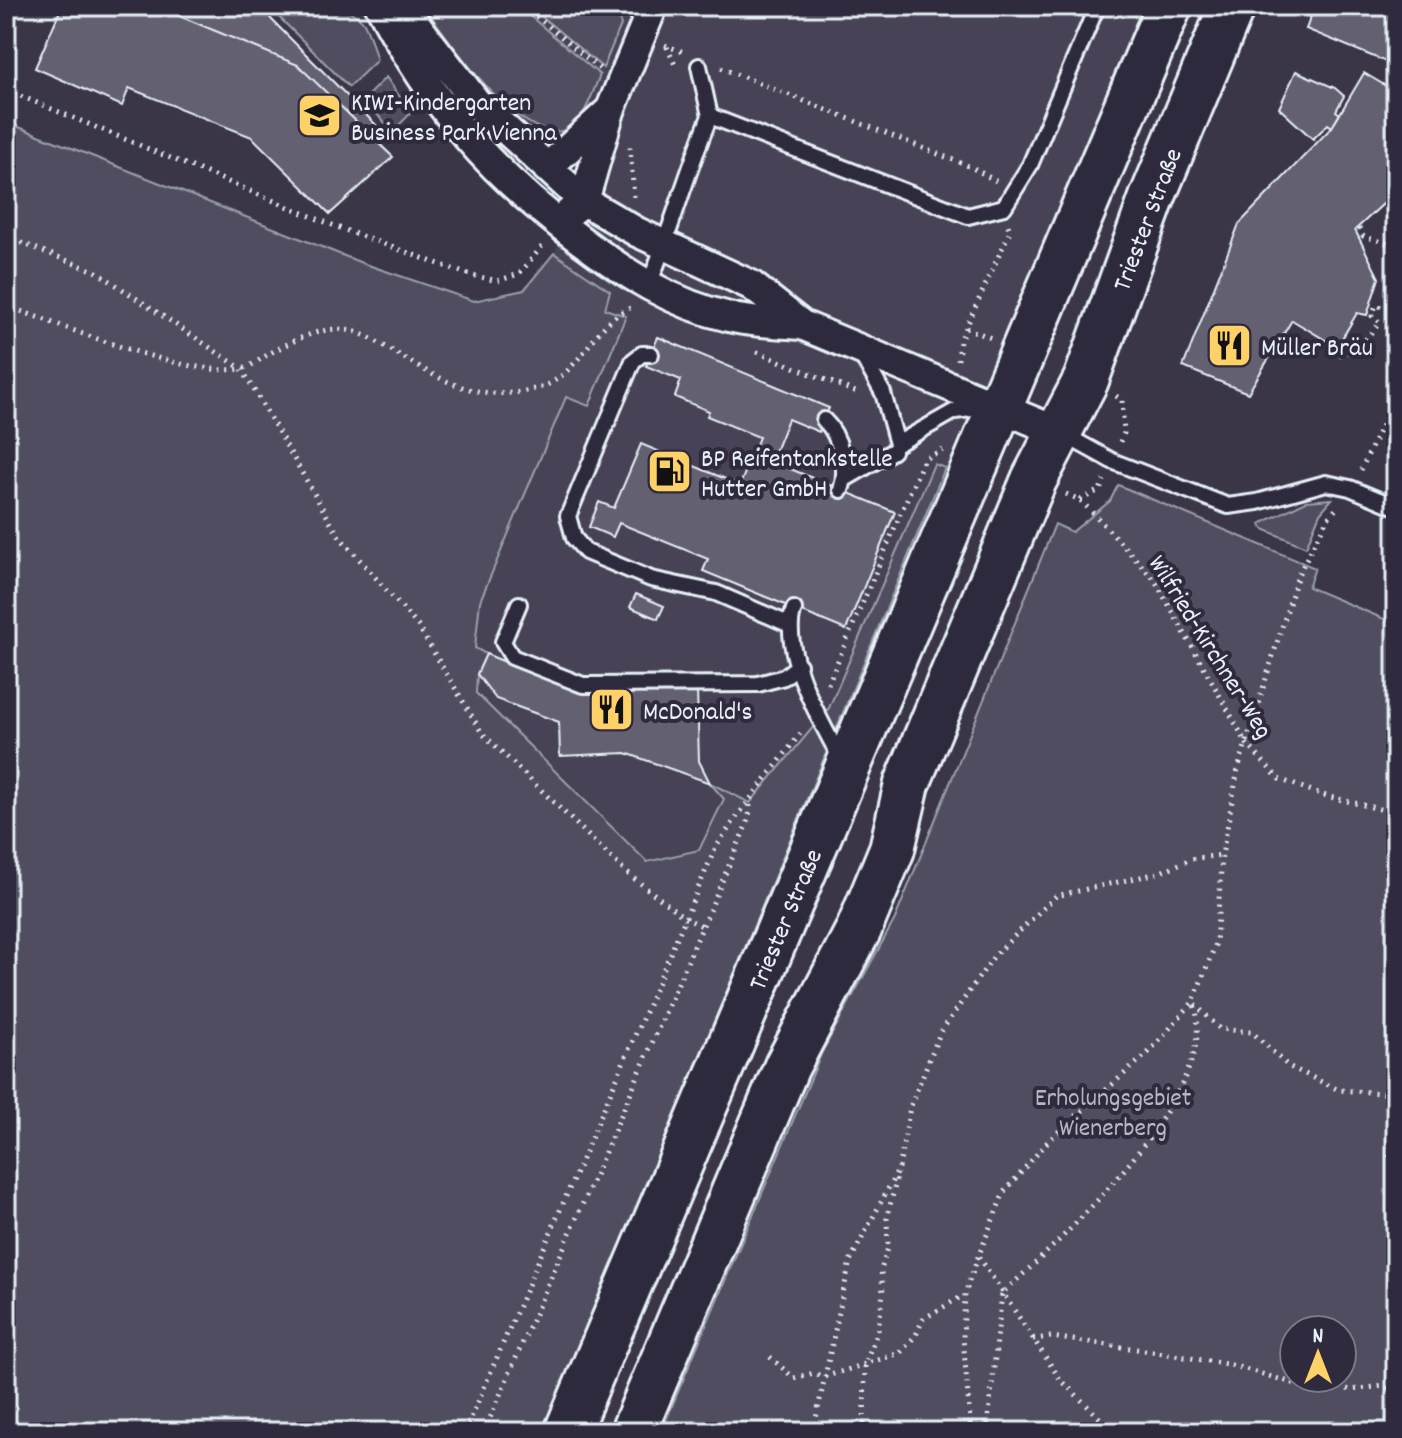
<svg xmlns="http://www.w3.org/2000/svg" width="1402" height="1438" font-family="Dekko,sans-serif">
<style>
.built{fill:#464354}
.green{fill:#504e5f;stroke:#9ca0ac;stroke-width:2;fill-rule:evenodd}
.building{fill:#636171;stroke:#e8f1f8;stroke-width:2}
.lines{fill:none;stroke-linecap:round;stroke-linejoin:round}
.lane-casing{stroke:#e8f1f8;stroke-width:20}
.street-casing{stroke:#e8f1f8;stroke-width:34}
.primary-casing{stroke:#e8f1f8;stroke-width:50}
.path{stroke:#e8f1f8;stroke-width:5;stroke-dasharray:2 6;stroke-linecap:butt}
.lane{stroke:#2f2a3d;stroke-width:14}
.street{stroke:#2f2a3d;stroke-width:28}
.primary{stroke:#2f2a3d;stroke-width:44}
.labels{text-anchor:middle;stroke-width:8;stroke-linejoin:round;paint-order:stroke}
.poi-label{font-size:26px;fill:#e8f1f8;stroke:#2f2a3d;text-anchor:start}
.street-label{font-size:26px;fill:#e8f1f8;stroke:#2f2a3d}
.park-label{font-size:26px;fill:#b3b8c2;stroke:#2f2a3d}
</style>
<rect width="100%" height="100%" fill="#3a3648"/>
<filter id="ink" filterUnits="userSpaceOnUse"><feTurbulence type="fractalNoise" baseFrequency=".0125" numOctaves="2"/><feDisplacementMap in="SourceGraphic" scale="16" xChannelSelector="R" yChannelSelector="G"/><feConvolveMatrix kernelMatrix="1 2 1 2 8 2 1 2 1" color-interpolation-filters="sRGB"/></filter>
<g filter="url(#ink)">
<path class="built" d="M386,6H1154L847,770L750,803L712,784L724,799L699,850L647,862L476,693L477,674L486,655L475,648L480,601L566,397L589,406L610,291L554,253L574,217L459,105Z"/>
<path class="green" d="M291,6C310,6 352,4 364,23C370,34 373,48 377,60L349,87L278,16Z
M424,6H518L600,75C592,93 586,118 569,128C525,153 446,37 424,6Z
M529,6H615L621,25L603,68Z
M386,77L411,113L393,131L363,100Z
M6,122L362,263L474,301L524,290L554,253L610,291L605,309L626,316L589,406L566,397L480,601L475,648L486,654L477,674L476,693L647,862L699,850L724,799L710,783L750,803L829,708L934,464L945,468L543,1432H6Z
M1118,485L1315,568L1308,587L1396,624V1432H661L822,1052L895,919L1055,524L1072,532L1110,501ZM1294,1330H1342V1378H1294Z
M1332,499L1320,513L1306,547L1263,529L1260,524L1306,501Z"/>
<path class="building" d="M62,6H155L298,65L393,157L330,214L252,137L129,88L122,106L35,68Z
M62,6H261L272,20L385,134L377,142L393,157L330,214L252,137L129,88L122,106L35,68Z
M1315,6H1396V66L1306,29Z
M1296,71L1335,88L1344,96L1336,111L1340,114L1332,127L1328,124L1313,139L1279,108Z
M1364,73L1396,92V192L1355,230L1379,278L1367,315L1357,313L1337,347L1292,320L1248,393L1183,367L1239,224L1332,127Z
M658,337L829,408L819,432L788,419L771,461L895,512L846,630L703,571L708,559L619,523L613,537L589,527L599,502L614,508L641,444L740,485L759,437L707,416L709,411L675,397L681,380L646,366Z
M636,594L664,606L658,619L630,607Z
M486,654L579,693L697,690L699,761L710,783L626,753L560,756L559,722L496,699L477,674Z"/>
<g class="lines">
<defs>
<path id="lane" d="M699,66L710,116
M648,287C671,230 687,172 710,116L968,216L1004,207L1030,165L1097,6
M860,352L883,393L897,444L955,411L987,407
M651,354H642L633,361L568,516L574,538L586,552L651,579L716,593L788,624
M824,420C840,435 849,469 841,490
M1063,434L1112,461L1228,506L1257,502L1326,483L1350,488L1396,507
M845,479L893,451
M519,604L503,642L512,657L583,685L758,684L784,677L799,665
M794,609C779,648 821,723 841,759"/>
<path id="street" d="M380,6C433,106 489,172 579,239C624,273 673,304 729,317C752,323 778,323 802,325
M398,6L411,18L476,102L584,201L637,232L751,285L802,325L1059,432
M547,168L608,112
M570,212L584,201L610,111L653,6"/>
<path id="primary" d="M567,1432L1169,6
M633,1432L787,1066L859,929L892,849L907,784L1034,480L1086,380L1152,198L1232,6"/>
</defs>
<use href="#lane" class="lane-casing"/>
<use href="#street" class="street-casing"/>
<use href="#primary" class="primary-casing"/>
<path class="path" d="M524,6L600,69
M665,45L686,53
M667,47L676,67
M721,68L971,167L996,181
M6,90L342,229L464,273L497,281L519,274L544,244
M630,147L634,197
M1359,228L1363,236L1396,246
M6,237L97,272L242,369L338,535L418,626L482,733L627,873L685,918L702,926
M6,306C63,325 184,377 240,369C249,368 259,360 267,355C288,343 322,325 347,330C363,332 382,345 396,353C443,382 481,404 538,388C582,376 592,321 633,307
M966,328L991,338
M757,352L858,393
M1339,355L1357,350L1380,322L1372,316L1376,305L1396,312
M958,360L960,341L1010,231L1008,225
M1116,396L1122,400L1124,433L1120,442
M1361,470L1396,395
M1066,494L1080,500L1094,514L1154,579L1247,744L1279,779L1326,796L1396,813
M1080,500L1100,490L1104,480
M828,684L924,459L943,450
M1195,1004L1220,1029L1252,1032L1288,1066L1339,1090L1396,1094
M1389,1157L1396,1108
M979,1257L1060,1379L1114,1432
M1033,1339L1051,1337L1151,1351L1231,1365L1296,1384L1317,1382L1351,1390L1382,1386L1396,1392
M770,1357L794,1378L814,1373L824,1377L900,1353L916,1335L923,1319L964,1295
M816,1425L847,1431L864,1424
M465,1432L715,849C741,808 773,771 802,731
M484,1432L749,819L750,804
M813,1432L850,1261L899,1168L910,1107L940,1033L994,956L1056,896L1158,873L1191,859L1222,855
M864,1432L865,1364L878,1330L883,1293L881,1270L888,1248L887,1218L898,1173
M971,1432L963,1338L965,1294L978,1257L1004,1192L1049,1140L1149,1052L1193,1002L1216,943L1222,855L1238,769L1298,575L1327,519L1339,506
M987,1432L1002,1293C1061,1242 1227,1085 1193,1002"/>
<use href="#lane" class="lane"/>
<use href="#street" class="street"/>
<use href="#primary" class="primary"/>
</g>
</g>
<defs>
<symbol id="school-square" viewBox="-11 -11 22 22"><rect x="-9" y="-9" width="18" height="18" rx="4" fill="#ffd166" stroke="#2f2a3d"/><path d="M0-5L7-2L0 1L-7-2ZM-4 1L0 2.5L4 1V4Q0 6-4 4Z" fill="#111"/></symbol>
<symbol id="restaurant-square" viewBox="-11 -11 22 22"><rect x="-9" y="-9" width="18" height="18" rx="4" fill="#ffd166" stroke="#2f2a3d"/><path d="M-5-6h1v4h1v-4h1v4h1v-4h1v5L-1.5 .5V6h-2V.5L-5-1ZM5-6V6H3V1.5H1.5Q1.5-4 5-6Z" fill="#111"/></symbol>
<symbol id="fuel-square" viewBox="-11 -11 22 22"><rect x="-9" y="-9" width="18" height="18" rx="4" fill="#ffd166" stroke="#2f2a3d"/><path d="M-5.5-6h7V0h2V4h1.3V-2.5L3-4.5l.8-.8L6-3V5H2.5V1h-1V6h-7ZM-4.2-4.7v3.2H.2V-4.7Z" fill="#111"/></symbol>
</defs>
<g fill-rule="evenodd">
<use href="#school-square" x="294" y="90" width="51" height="51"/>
<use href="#restaurant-square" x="1204" y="320" width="51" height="51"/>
<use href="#fuel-square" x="644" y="446" width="51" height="51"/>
<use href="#restaurant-square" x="586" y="684" width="51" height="51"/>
</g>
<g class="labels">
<g class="poi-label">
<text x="351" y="110">KIWI-Kindergarten<tspan x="351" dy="30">Business Park Vienna</tspan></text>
<text x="1261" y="355">Müller Bräu</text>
<text x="701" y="466">BP Reifentankstelle<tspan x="701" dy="30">Hutter GmbH</tspan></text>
<text x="643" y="719">McDonald's</text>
</g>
<g class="street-label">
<text transform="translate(1146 219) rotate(-69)" y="9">Triester Straße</text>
<text transform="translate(1212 646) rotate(58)" y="9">Wilfried-Kirchner-Weg</text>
<text transform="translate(784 919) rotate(-67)" y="9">Triester Straße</text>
</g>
<g class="park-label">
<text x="1113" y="1105">Erholungsgebiet<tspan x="1113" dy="30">Wienerberg</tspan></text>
</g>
</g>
<rect width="1402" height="1438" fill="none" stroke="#2f2a3d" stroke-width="32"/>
<rect x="16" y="16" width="1370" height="1406" fill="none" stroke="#e8f1f8" stroke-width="3" filter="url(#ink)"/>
<g transform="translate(1318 1354)"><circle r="38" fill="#2f2a3d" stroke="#797a88" stroke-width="2"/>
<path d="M0-6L14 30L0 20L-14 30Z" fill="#ffd166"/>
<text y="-12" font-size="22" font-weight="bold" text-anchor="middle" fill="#e8f1f8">N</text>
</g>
</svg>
